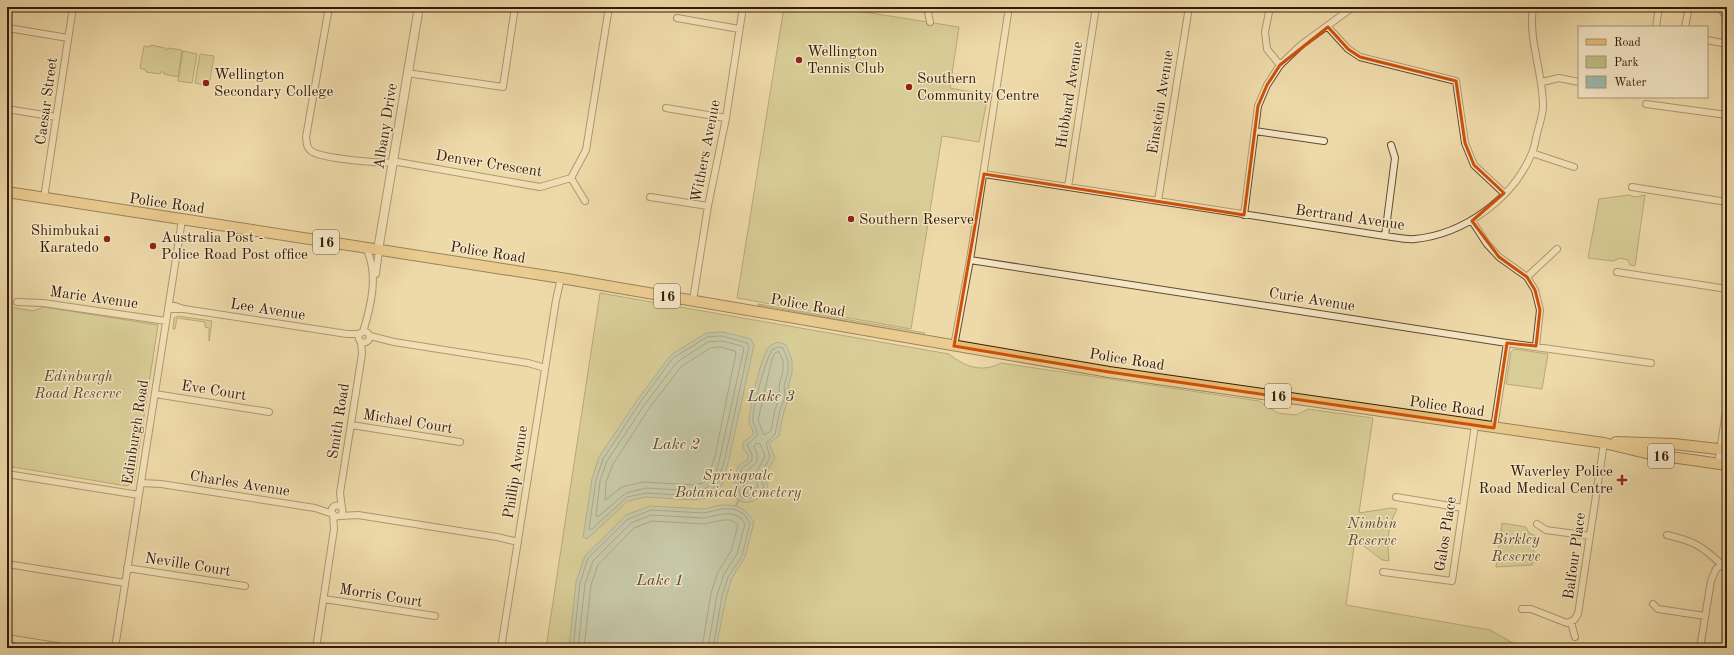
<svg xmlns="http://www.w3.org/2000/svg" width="1734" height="655" font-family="'Old Standard TT',serif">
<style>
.green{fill:#bebe84;stroke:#796c44}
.water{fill:#9ab9ad;stroke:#717a6a}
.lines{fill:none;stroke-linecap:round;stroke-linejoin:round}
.shore{stroke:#676a59;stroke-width:1}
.stream{stroke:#717a6a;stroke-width:2}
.minor-casing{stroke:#624a2e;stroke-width:8}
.tertiary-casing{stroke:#624a2e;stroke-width:10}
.primary-casing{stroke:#341b05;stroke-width:12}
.minor{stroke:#f4e6c6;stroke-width:6}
.tertiary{stroke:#f4e6c6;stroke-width:8}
.primary{stroke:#e7bc74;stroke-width:10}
.marked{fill:none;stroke:#cd500b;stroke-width:3;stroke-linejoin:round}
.poi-dot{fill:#8f2418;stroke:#f4e6c6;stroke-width:1.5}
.labels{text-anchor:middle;stroke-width:3;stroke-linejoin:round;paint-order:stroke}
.shield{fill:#f4e6c6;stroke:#6e583f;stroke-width:1}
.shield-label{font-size:14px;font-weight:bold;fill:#341b05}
.poi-label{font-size:15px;fill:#341b05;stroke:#f4e6c6;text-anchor:start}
.street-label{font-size:15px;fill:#341b05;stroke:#f4e6c6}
.park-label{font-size:15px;font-style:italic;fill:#5d4c2b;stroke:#f4e6c6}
.water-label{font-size:16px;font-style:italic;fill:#534a37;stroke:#f4e6c6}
</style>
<rect width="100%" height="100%" fill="#eed9a8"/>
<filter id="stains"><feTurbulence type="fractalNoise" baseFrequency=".005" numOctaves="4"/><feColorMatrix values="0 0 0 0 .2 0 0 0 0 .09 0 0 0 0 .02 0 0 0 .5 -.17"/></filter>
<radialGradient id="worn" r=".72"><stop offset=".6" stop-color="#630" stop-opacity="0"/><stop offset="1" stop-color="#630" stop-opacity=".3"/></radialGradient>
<path class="green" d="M784,7H833L959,27L950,88L988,95L979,142L942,136L911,329L737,298Z
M151,45L165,48V49L168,50V48L182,50L178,77L164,74V72H161L160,74L146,72V70L140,68L144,46L150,47Z
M183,51L197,54L192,83L178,81Z
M200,54L214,56L209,86L195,83Z
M1628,195L1636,197L1645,195L1635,266L1630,265L1628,260L1620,258L1613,261L1588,258L1599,199Z
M600,293L949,354C965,367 982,373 1001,363L1259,401L1278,413L1296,415L1308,409L1373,418L1359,513L1391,508L1397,509C1387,529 1387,539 1389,561L1382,560L1355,539L1346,605L1490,630L1522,648H546Z
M758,304L925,333L923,335L758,305Z
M11,307L33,311L44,307L158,325L134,481L127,486L7,466V331Z
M178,316L212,321L209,341V328L205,327V322L177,318L175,329H173L174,318Z
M1514,349L1548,354L1542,389L1506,384L1511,352Z
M1502,523L1526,527L1529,533L1536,536L1532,565L1496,567Z"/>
<path class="water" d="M723,332L751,339L754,345L729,459L722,485L710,497L695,500L646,497L628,501L587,539L583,537L592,479L599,457L638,399L671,355L706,333Z
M779,342L786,345L792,360V373L788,387L789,398L784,411L779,436L769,443L775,458L763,477L768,486C762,499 749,507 736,499L734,483L738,466L748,459V455L743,448V442L753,435C754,429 749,426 749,421C749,410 762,351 770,346C772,344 776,343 779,342Z
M721,505C739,505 744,507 754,522L745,557L732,578L726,598L716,648H569L576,582L585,556L626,515L650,506L704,509Z"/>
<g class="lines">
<path class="shore" d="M722,336L747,343L749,346L725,458L718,483L708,493L695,496L646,493L627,497L592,529H589L596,480L603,459L641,401L673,358L707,337Z
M722,341L742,346L744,348L720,457L714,481L706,488L695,491L646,488L626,493L599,516H596L600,481L607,461L645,404L677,362L708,342Z
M721,347L735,351L736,353L715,456L708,478L703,483L694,485L643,482L622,487L605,500L606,482L613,464L650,407L681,367L710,348Z
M779,347L783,348L788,361V372L784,386L785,397L780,410L775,434L766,443L770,457L760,476L764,487L754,497L743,498L740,496L738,483L741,469L752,460V454L747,445L757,436C758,429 754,427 753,421C751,411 766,359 772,350Z
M779,352L783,361V371L779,386L780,397L775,409L771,431L764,435L758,420L772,359L775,353Z
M757,443L760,444L765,456L755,476L758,487L752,492L746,493L743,484L746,472L757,462V454L754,447Z
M573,648L580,583L588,558L628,519L651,510L704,513L721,509H734L744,514L750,523L742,556L728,577L722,596L713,648
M578,648L585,584L593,561L631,523L651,515L704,518L722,514H733L741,518L745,524L737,554L724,574L717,595L708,648
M584,648L591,585L598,565L634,528L652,521L704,524L723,520H731L738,525L731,551L718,572L711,593L702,648"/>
<path class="stream" d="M736,505L739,500"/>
<defs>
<path id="minor" d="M329,7L306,137C307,143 306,147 311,151C322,159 384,164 398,162L540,187L571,178L586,150L609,7
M927,7L930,22
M1270,7L1265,32L1267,49L1280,65
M1723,12L1727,17
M677,18L739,29
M1328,27L1348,49L1360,57L1456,81L1465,143L1474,165L1504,193
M1656,27L1659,7
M1685,27L1689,7
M8,28L68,38
M1707,40L1727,44
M407,73L503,87L515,7
M1542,82L1559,78L1579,82
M1646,104L1727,115
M666,108L726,118
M7,109L56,117
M1255,131L1324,141
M1532,153L1574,167
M984,174L1385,236C1394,237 1405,240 1415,239C1464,234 1513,199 1532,153C1535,146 1536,137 1538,130C1540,122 1543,114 1543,106C1543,72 1528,41 1533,7
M571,178L585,201
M1068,187L1096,7
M1632,187L1727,202
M650,197L708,206
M44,198L73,7
M1158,201L1189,7
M1244,215L1258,106L1267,85L1280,65L1301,45L1353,7
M1472,221L1487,244L1499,257L1527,277L1535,290L1540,310L1536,346
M1385,236L1395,158L1391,145
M970,260L1507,343L1651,363
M1617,272L1727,289
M376,274L379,250
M1527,277L1557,249
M693,300L708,206L726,118L743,7
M17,302L43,303L166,321
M169,304L184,309
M168,309H184L347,334H360
M358.5 337a5.5 5.5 0 1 1 11 0a5.5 5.5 0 1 1-11 0Z
M363,332C371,306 379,274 366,248
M370,336L394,342L528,363L545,368
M954,346L970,260L1009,7
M155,394L269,412
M351,425L460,442
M1494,428L1507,343
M1718,464L1727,405
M7,474L139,495
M141,483L161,484L315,508L333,514
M1396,497L1463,508
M331.5 511a5.5 5.5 0 1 1 11 0a5.5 5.5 0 1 1-11 0Z
M342,508L340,493L362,354L361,342
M340,516L358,515L497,537L518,542
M1537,524L1546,530L1590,536
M1667,535C1693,541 1701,545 1721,564
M7,564L125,583
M127,568L245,586
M1383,572L1452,581L1475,425
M324,599L435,616
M1653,604L1658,609L1705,616
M1522,609H1531L1567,623L1574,620L1578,614L1604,443
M1571,622L1575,637
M7,638L69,648
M115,648L182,220
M316,648L334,529L333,514
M501,648L556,300L561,278
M1700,648L1711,581L1716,569L1727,561"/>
<path id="tertiary" d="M378,250L419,7"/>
<path id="primary" d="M7,192L561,278L1109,372L1604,443L1650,454L1727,465
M1616,442L1674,444L1727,450"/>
</defs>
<use href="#minor" class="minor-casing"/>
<use href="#tertiary" class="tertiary-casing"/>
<use href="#primary" class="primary-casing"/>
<use href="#minor" class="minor"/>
<use href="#tertiary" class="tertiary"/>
<use href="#primary" class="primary"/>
</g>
<path d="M0 0H1734V655H0ZM1328,27L1348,49L1360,57L1456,81L1465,143L1474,165L1504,193L1472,221L1499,257L1527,277L1535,290L1540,310L1536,346L1507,343L1494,428L1109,372L954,346L984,174L1244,215L1258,106L1267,85L1280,65Z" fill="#eed9a8" fill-opacity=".55" fill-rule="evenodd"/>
<path class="marked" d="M1328,27L1348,49L1360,57L1456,81L1465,143L1474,165L1504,193L1472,221L1499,257L1527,277L1535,290L1540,310L1536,346L1507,343L1494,428L1109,372L954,346L984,174L1244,215L1258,106L1267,85L1280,65Z"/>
<g class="poi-dot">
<circle cx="799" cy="60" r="4"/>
<circle cx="206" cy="83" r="4"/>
<circle cx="909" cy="87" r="4"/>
<circle cx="851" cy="219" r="4"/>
<circle cx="107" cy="239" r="4"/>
<circle cx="153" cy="246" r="4"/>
<path d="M1620 474h4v4h4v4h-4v4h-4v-4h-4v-4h4z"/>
</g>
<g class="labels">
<g class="shield">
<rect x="313" y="230" width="26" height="24" rx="3"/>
<rect x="654" y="284" width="26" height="24" rx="3"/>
<rect x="1265" y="384" width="26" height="24" rx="3"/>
<rect x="1648" y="444" width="26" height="24" rx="3"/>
</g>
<g class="shield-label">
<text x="326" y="247">16</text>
<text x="667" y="301">16</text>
<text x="1278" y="401">16</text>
<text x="1661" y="461">16</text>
</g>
<g class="poi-label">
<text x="807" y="56">Wellington<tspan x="807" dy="17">Tennis Club</tspan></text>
<text x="214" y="79">Wellington<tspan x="214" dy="17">Secondary College</tspan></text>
<text x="917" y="83">Southern<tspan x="917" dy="17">Community Centre</tspan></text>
<text x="859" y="224">Southern Reserve</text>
<text x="99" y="235" text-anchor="end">Shimbukai<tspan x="99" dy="17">Karatedo</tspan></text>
<text x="161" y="242">Australia Post -<tspan x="161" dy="17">Police Road Post office</tspan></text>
<text x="1613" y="476" text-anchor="end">Waverley Police<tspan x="1613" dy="17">Road Medical Centre</tspan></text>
</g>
<g class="street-label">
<text transform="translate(1069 95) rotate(-81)" y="5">Hubbard Avenue</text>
<text transform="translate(46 101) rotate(-82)" y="5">Caesar Street</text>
<text transform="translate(1160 102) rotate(-81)" y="5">Einstein Avenue</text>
<text transform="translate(385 126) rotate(-81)" y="5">Albany Drive</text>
<text transform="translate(705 151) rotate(-79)" y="5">Withers Avenue</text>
<text transform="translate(489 163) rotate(9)" y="5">Denver Crescent</text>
<text transform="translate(167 203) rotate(8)" y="5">Police Road</text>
<text transform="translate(1350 217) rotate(8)" y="5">Bertrand Avenue</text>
<text transform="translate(488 252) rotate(9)" y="5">Police Road</text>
<text transform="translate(94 297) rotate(8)" y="5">Marie Avenue</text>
<text transform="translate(1312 299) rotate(9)" y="5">Curie Avenue</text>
<text transform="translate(808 305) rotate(10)" y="5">Police Road</text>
<text transform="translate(268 309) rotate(9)" y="5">Lee Avenue</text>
<text transform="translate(1127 359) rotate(9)" y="5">Police Road</text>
<text transform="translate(214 390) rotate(9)" y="5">Eve Court</text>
<text transform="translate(1447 406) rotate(8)" y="5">Police Road</text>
<text transform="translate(338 421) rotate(-81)" y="5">Smith Road</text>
<text transform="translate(408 421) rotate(9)" y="5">Michael Court</text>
<text transform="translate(135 432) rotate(-81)" y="5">Edinburgh Road</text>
<text transform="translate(515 472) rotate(-81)" y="5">Phillip Avenue</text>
<text transform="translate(240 483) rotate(9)" y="5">Charles Avenue</text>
<text transform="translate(1445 534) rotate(-81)" y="5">Galos Place</text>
<text transform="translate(1574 556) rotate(-82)" y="5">Balfour Place</text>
<text transform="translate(188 564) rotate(9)" y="5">Neville Court</text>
<text transform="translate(381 595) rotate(9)" y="5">Morris Court</text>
</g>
<g class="park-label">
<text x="78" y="381">Edinburgh<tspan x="78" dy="17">Road Reserve</tspan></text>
<text x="738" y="480">Springvale<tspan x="738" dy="17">Botanical Cemetery</tspan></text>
<text x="1372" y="528">Nimbin<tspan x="1372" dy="17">Reserve</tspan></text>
<text x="1516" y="544">Birkley<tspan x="1516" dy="17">Reserve</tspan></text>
</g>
<g class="water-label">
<text x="771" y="401">Lake 3</text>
<text x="676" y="449">Lake 2</text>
<text x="660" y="585">Lake 1</text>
</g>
</g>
<rect width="1734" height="655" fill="none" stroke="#eed9a8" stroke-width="24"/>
<rect x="8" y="8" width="1718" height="639" fill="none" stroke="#341b05" stroke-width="2"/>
<rect x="12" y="12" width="1710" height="631" fill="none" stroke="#341b05"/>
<rect x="1578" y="26" width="130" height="72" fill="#f4e6c6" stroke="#a79579"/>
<rect x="1586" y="39" width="20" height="6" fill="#e7bc74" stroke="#a79579"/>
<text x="1614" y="46" font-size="12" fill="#341b05">Road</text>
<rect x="1586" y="56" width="20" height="12" fill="#bebe84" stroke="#a79579"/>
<text x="1614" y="66" font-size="12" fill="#341b05">Park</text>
<rect x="1586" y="76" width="20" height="12" fill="#9ab9ad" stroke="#a79579"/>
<text x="1614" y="86" font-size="12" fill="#341b05">Water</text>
<rect width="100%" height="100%" filter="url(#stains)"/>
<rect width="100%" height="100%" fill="url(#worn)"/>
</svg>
